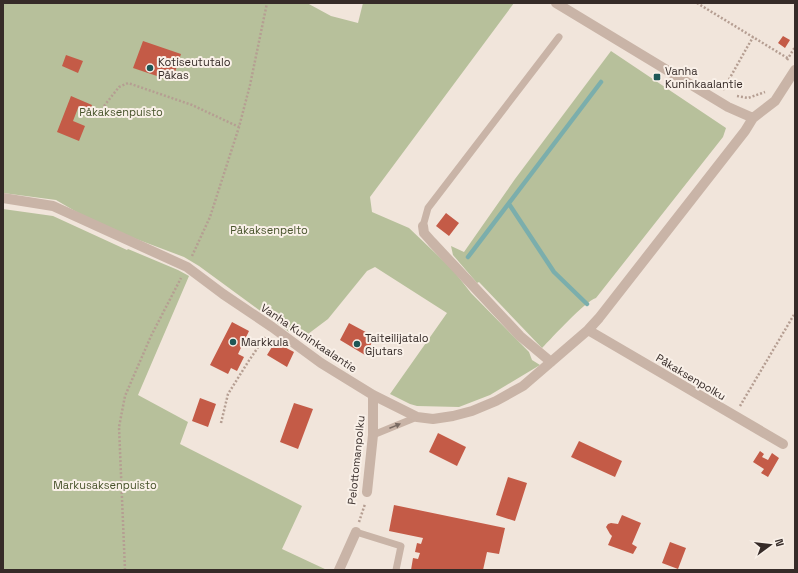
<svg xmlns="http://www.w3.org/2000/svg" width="798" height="573" font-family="'Space Grotesk',sans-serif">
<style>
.green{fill:#b7c09b}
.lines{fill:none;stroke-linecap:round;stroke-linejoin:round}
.stream{stroke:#7baeac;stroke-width:4.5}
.building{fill:#c45b47}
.path{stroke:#b59e92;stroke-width:2.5;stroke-dasharray:2 2;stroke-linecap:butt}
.service{stroke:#c9b4a7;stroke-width:7}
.minor{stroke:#c9b4a7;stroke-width:10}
.oneway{fill:#786961}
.poi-dot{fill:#1e5756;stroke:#f9f0e8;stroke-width:1.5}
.labels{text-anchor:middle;stroke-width:4;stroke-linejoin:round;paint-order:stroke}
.poi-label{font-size:11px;fill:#362b28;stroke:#f9f0e8;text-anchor:start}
.park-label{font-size:11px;fill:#48542c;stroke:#f9f0e8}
.street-label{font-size:11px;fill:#362b28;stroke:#f9f0e8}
</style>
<rect width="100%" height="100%" fill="#f1e5db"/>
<path class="green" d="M3,3H307L331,16L358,23L363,3H514L370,197L372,212L409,228L453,270L471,293L529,352L532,360L540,365L490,395L459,407L417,406L410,404L390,394L447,313L375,267L367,271L328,319L308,334L294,327L289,332L199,266L184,257L115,231L80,214L56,200L3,193Z
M611,51L726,128L723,137L596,298C584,302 553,337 542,348L479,282L477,283L453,255L451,246L464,252L515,179Z
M3,209L53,216L127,250L128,249L178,270L189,276L138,395L188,422L180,444L302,506L282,549L327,570H3Z"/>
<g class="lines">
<path class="stream" d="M509,204L554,272L587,304
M468,257L601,82"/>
</g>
<path class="building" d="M783,36L790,40L785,48L778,43Z
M143,41L181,54L172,81L133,68Z
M66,55L83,61L78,73L62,66Z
M71,96L92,105L89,113L78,108L73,121L85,126L79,141L57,132Z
M446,213L459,223L449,236L436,226Z
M232,322L249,331L238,354L244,357L237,371L231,368L228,374L210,365Z
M349,323L375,337L365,355L340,340Z
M275,342L294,352L287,367L267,355Z
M200,398L216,404L208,427L192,421Z
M294,403L313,409L298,449L280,442Z
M438,433L466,447L457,466L429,452Z
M579,441L622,461L615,477L571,457Z
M760,451L764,454L762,457L768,460L772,453L779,458L768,477L761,473L764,469L753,462Z
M508,477L527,483L515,521L496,515Z
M394,505L505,528L499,554L487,552L483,570H411L413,558L418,559L420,553L415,552L417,543L421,544L423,538L389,531Z
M622,515L641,523L632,544L637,547L633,554L608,545L612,536L610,534L606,527L608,524L611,523L618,524Z
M670,542L686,548L678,569L662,563Z"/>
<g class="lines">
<path class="path" d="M697,3L789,59
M787,60L795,47
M723,90L753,37
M737,96L748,98L765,92
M104,106L119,87L128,83L192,105L239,127
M192,256L210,217L239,127L250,85L267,3
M740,406L795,313
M221,423L228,394L248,362L265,337
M359,522L365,504
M125,570L119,427L125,396L151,336L181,278"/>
<path class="service" d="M423,226L428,208L559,37
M373,435L417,417
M356,532L401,546L396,570"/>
<path class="minor" d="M556,3L728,107L753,118
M3,198L53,206L187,267L223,294L272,327L321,363L373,395L417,417L433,419L453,416L472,411L496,401L523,386L588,330L599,318L745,131L753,118L775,101L795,70
M423,226L424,233L432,242L520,336L551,362
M588,330L783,444
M367,492L373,435V395
M339,570L356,532"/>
</g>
<defs><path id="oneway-solid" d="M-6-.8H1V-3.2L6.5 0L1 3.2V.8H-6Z"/></defs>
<use class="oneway" href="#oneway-solid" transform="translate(395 426) rotate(-22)"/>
<g class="poi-dot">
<circle cx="150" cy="68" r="4"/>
<rect x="653" y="73" width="8" height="8" rx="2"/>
<circle cx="233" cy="342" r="4"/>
<circle cx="357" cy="344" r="4"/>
</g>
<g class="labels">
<g class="poi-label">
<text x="158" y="66">Kotiseututalo<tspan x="158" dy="13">Påkas</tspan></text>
<text x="665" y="75">Vanha<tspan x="665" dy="13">Kuninkaalantie</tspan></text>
<text x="365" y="342">Taiteilijatalo<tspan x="365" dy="13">Gjutars</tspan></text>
<text x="241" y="346">Markkula</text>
</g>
<g class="park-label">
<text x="121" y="116">Påkaksenpuisto</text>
<text x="269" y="234">Påkaksenpelto</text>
<text x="105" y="489">Markusaksenpuisto</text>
</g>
<g class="street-label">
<text transform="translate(309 338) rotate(34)" y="4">Vanha Kuninkaalantie</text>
<text transform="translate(691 377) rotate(31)" y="4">Påkaksenpolku</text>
<text transform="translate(356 460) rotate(-84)" y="4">Pelottomanpolku</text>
</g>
</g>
<rect width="798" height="573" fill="none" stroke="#362b28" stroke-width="8"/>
<g transform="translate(770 545) rotate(75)" stroke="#f9f0e8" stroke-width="3" paint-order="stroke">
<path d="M0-3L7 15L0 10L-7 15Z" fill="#362b28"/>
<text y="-6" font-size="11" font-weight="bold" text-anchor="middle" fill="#362b28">N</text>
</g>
</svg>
